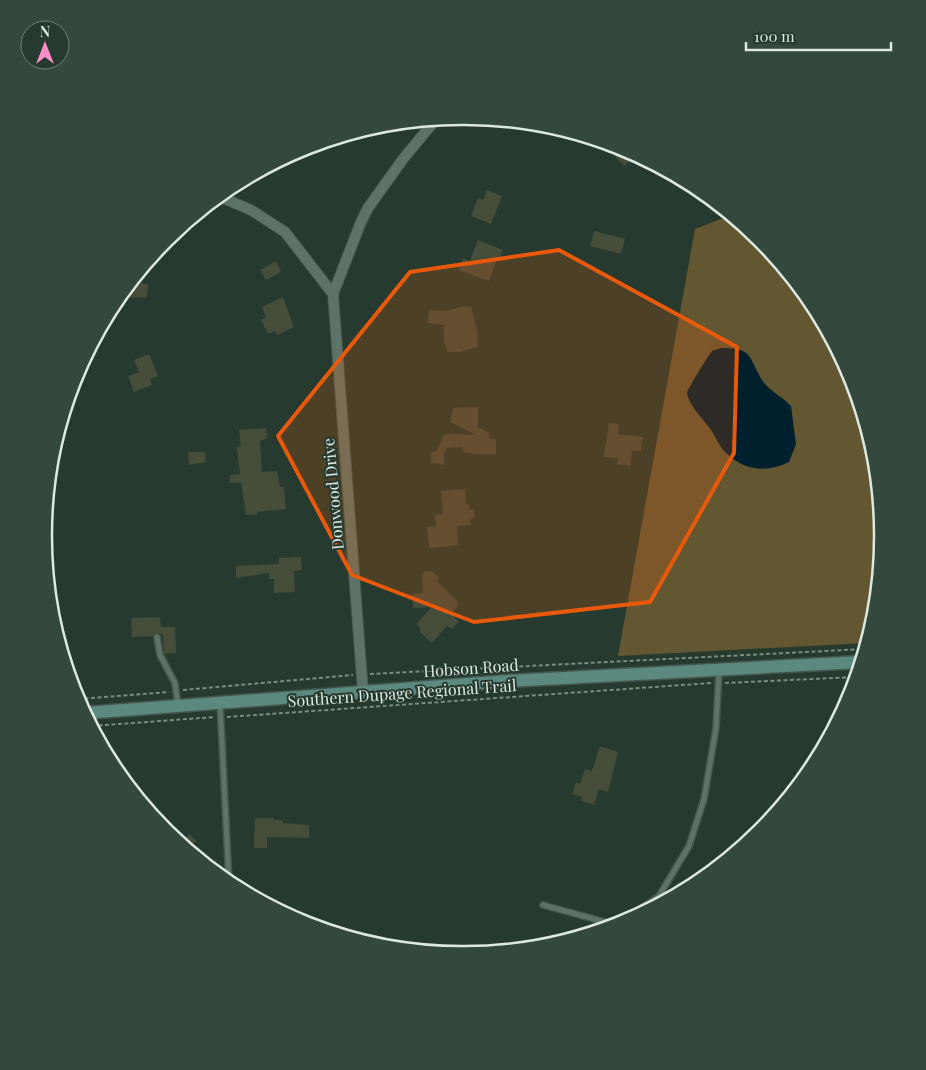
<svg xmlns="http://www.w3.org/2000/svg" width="926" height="1070" font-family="'Playfair Display',serif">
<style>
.green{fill:#635731}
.water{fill:#00202d}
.building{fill:#464d3a}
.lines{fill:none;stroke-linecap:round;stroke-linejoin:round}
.service-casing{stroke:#44554c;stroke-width:8}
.minor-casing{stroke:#44554c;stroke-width:12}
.secondary-casing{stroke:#44554c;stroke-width:15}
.path{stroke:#7c8c83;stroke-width:2;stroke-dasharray:4 2.5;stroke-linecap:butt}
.service{stroke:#5e7367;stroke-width:5}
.minor{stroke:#5e7367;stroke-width:10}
.secondary{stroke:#5b8980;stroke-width:12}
.marked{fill:#e8590c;fill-opacity:0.2;stroke:#e8590c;stroke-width:4;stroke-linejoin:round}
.labels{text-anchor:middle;stroke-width:4;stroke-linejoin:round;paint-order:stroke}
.street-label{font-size:16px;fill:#dce8e1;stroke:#263a2f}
.rim{fill:none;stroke:#dce8e1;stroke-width:2.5}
</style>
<rect width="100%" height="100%" fill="#263a2f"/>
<path class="green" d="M731,215C740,223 751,230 760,239C861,342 909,504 866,643L618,656L695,229Z"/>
<path class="water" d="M721,348C754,348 748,357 762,380C768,390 783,397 791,406L796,444L789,462C767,473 744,471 725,452C718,445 715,434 708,426C701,417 689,405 687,393C687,390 708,356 712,351Z"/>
<path class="building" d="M620,147L627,150L634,157L624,166L612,153Z
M487,190L502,196L491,224L471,216L478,198L483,200Z
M594,231L625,239L621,254L590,246Z
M478,240L503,250L500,258L498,257L489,281L459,270L463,258L470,261Z
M276,261L281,272L266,280L260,270Z
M130,283L148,284L147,298L126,297L127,287Z
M283,297L294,327L277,335L275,331L268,334L261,320L266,317L262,307Z
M463,306L471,307L478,336L477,347L460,352H447L444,340V325L428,323L429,310L447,311Z
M149,354L158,376L150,379L152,385L134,392L128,376L139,372L134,360Z
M478,407V427L489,433V439H496V454H474L463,452V447L447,448L444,454V465L431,463V452H436L445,434L476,435L450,422L453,408Z
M609,423L619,424L618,434L643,437L641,451L632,450L630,466L617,464L618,458L604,457Z
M266,428L267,438L260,441L262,472L277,471L280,487H284L286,509L257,512L258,514L246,515L241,482L230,483V475L240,474L237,447L241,446L239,430Z
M188,452H205L206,462L189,465Z
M465,489L466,504H469V510L474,509L475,518L470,519L471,525L457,526L458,545L429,548L427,527L436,526L435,515L443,514L441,491Z
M301,557L302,570L294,571L295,592L274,593V579H269V573L236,578V566L279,564V558Z
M426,571H431L438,576V582L457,601L458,606L451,614L459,621L452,629L447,626L432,643L420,632V627L416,624L432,607L413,608L412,594L423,593L422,575Z
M160,617L161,627H175L176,653L164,654L163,635L158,633L153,636L132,637L131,618Z
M600,746L618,752L608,792L599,789L594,805L581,801L582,797L572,794L576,782L580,784L585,769L592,771Z
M255,818H274V820H283V823L309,825V838L267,837V848H254Z
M189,834L196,841L188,849L172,836L186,837Z"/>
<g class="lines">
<defs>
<path id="service" d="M157,637L160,655L175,683L178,706
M220,703L229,882
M543,905L616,925
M622,923L659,896L689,846L704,799L716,728L719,670"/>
<path id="minor" d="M218,196L251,210L285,232L333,294
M363,692L333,294L361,222L368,208L403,159L437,118"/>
<path id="secondary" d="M85,713L508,681L861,662"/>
</defs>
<use href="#service" class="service-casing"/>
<use href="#minor" class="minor-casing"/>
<use href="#secondary" class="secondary-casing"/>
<path class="path" d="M370,674L865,649
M725,683L856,677
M183,690L353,675
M78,699L169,692
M227,717L711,683
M92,726L215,717"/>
<use href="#service" class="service"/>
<use href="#minor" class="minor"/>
<use href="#secondary" class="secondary"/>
</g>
<path class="marked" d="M559,250L737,347L734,453L650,602L474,622L352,575L278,436L410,272Z"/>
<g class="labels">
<g class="street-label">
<text transform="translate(333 494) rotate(-95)" y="6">Donwood Drive</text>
<text transform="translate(471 668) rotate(-4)" y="6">Hobson Road</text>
<text transform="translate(402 693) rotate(-4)" y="6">Southern Dupage Regional Trail</text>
</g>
</g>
<path d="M0 0H926V1070H0ZM462 125H464A410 410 0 0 1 874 535V536A410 410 0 0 1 464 946H462A410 410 0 0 1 52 536V535A410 410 0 0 1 462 125Z" fill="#35483d" fill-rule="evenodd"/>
<path class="rim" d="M462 125H464A410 410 0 0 1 874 535V536A410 410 0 0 1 464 946H462A410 410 0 0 1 52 536V535A410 410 0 0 1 462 125Z"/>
<g transform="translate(45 45)"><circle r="24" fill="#263a2f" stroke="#6f8076"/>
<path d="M0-4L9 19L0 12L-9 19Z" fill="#fa8fc7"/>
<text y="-8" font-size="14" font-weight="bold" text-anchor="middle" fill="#dce8e1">N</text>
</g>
<path d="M746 42v8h145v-8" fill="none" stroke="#dce8e1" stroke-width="2.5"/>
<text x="754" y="42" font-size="15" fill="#dce8e1" stroke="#263a2f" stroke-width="4" paint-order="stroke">100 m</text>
</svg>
